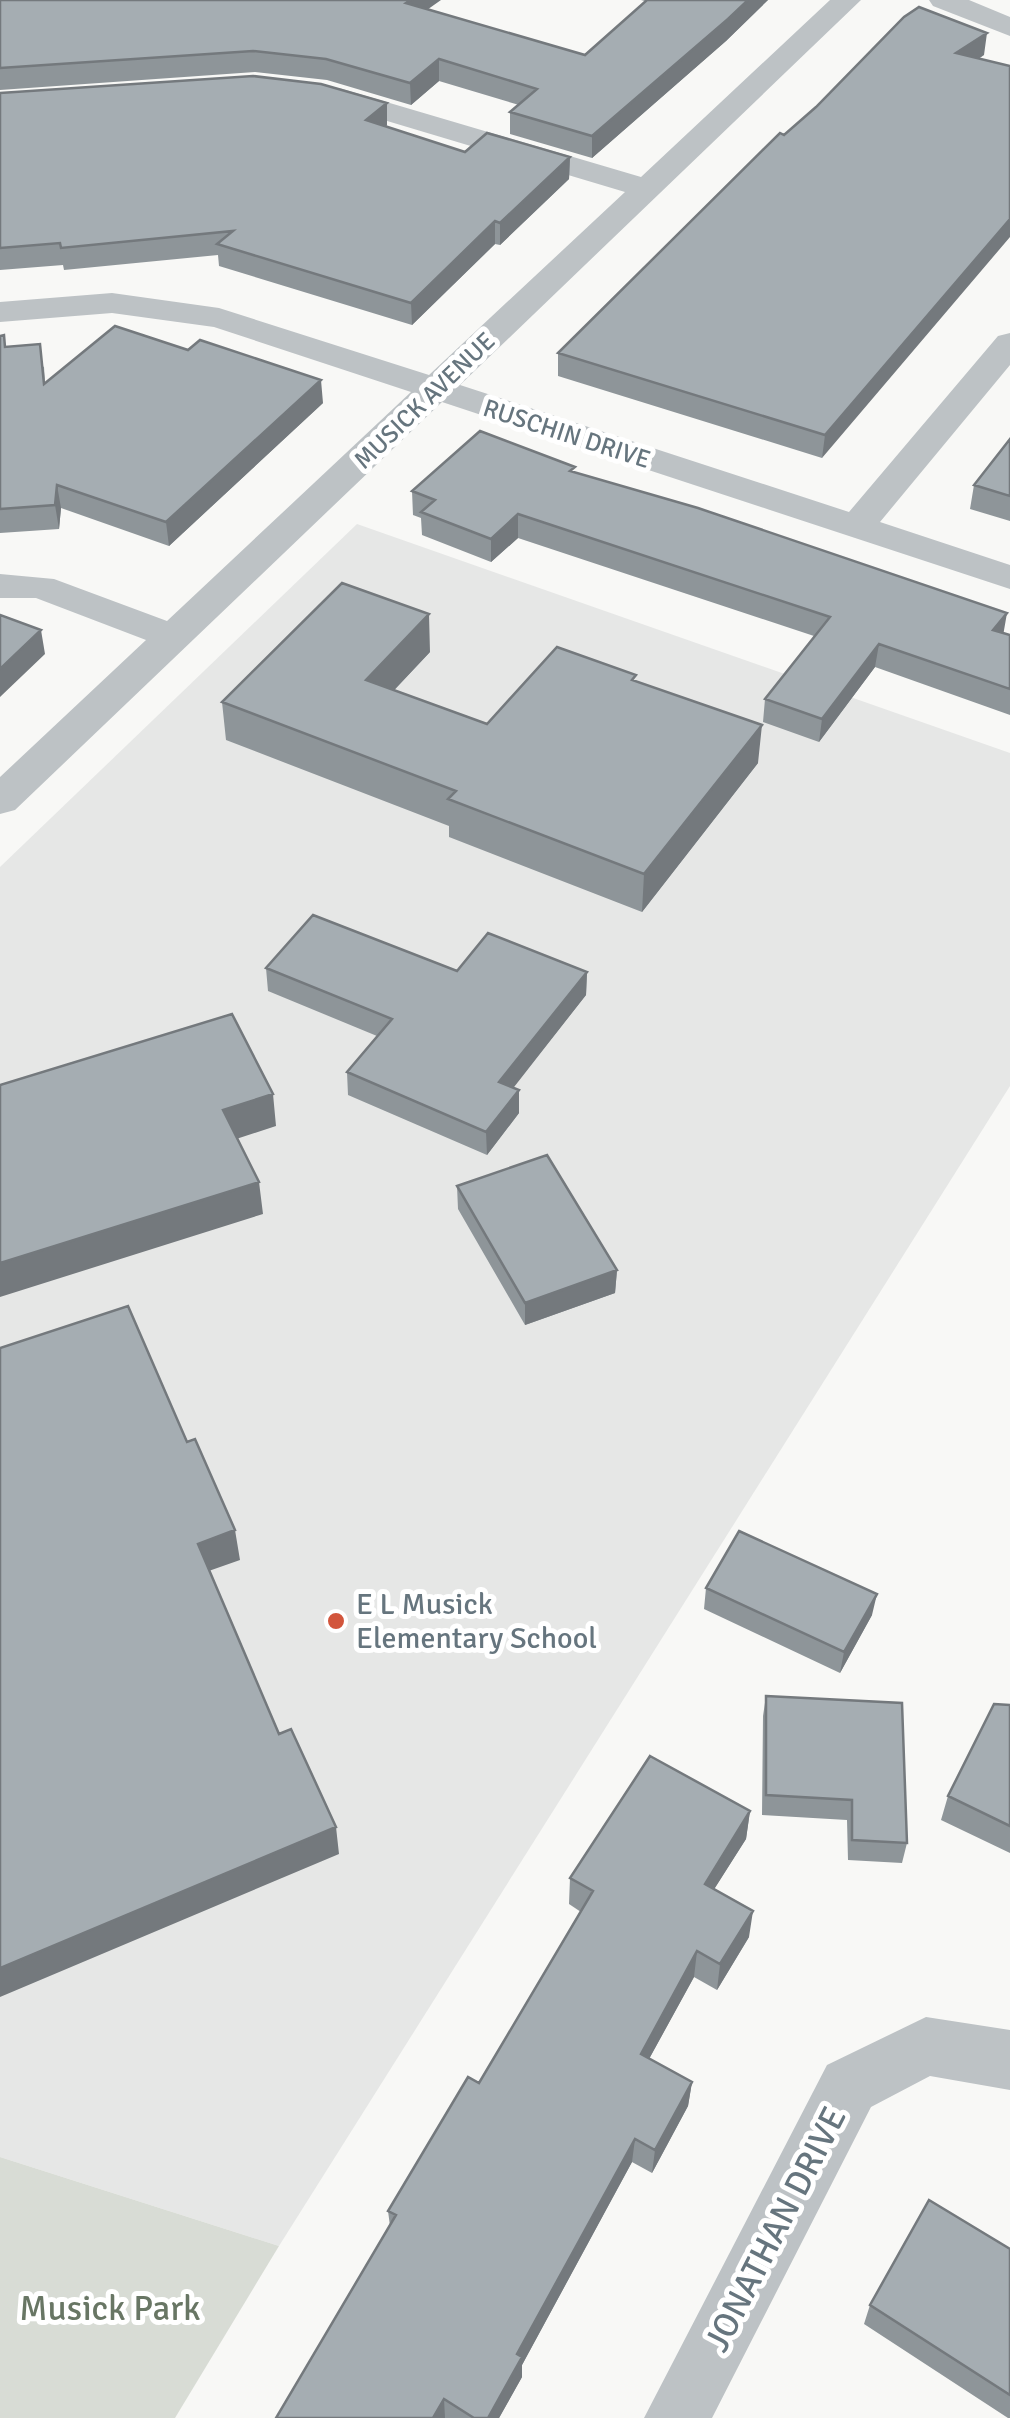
<svg xmlns="http://www.w3.org/2000/svg" width="1010" height="2418" font-family="Signika,sans-serif">
<style>
.built{fill:#e6e7e6}
.green{fill:#d8dcd5}
.lines{fill:none;stroke-linecap:round;stroke-linejoin:round}
.street{fill:#bdc2c5;fill-rule:evenodd}
.wall{fill:#8e9599}
.shaded-wall{fill:#74797d}
.building{fill:#a5adb2;stroke:#74797d;stroke-width:2.5}
.poi-dot{fill:#d2553c;stroke:#fff;stroke-width:4}
.labels{text-anchor:middle;stroke-width:10;stroke-linejoin:round;paint-order:stroke}
.far-street-label{font-size:25px;fill:#66757e;stroke:#fff}
.poi-label{font-size:30px;fill:#66757e;stroke:#fff;text-anchor:start}
.near-street-label{font-size:35px;fill:#66757e;stroke:#fff}
.near-park-label{font-size:35px;fill:#687664;stroke:#fff}
</style>
<rect width="100%" height="100%" fill="#f8f8f6"/>
<path class="built" d="M357,524L1010,753V1086L279,2246L0,2157V867Z"/>
<path class="green" d="M0,2157L279,2246L175,2418H0Z"/>
<g class="lines">
<path class="street" d="M830,0H861L460,385L849,512L998,336L1010,333V365L880,522L1010,565V589L442,402L15,810L0,814V777L146,640L36,598H0V574L54,579L167,621L411,392L214,327L112,313L0,322V302L112,293L219,308L429,375L625,192L317,100L313,94L317,88H339L641,177Z
M929,0H969L1010,17V36L933,6Z
M926,2017L1010,2030V2090L930,2076L871,2107L712,2418H644L827,2065Z"/>
</g>
<path class="wall" d="M0,0L428,9L585,55L645,1L641,0H768L726,41L592,158L510,134V112L519,105L439,81L411,105L327,80L255,72L0,90Z
M984,55L978,59L822,458L558,376V353L784,135Z
M0,93L387,103V125L386,127L465,152L570,157L569,179L500,245L495,244L412,325L219,266L218,255L64,270L63,265L0,270Z
M0,336L6,347L44,367L45,383L323,403L169,546L61,508L59,529L0,533Z
M1010,439V521L970,509L974,485Z
M575,473L1010,635V715L875,667L819,742L763,722L765,699L814,636L518,538L491,562L422,535L421,518L413,515L412,491Z
M430,652L394,690L487,724L636,681L758,763L642,912L449,837V826L226,740L222,702Z
M266,968L587,972L586,995L513,1087L519,1090V1113L487,1155L348,1095L347,1072L377,1036L268,991Z
M457,1186L617,1270L615,1293L525,1325L458,1209Z
M706,1588L872,1615L840,1673L704,1609Z
M766,1696L907,1843L902,1863L848,1860L847,1820L762,1815L763,1716Z
M1010,1705V1853L941,1820L948,1796Z
M750,1811L746,1839L714,1889L749,1937L717,1990L694,1977L649,2059L692,2082L688,2106L652,2173L632,2162L522,2365V2377L499,2418H276L390,2226L388,2211L479,2083L581,1912L569,1904L570,1878Z
M1010,2249V2418H1008L864,2324L870,2305Z"/>
<path class="shaded-wall" d="M411,0H441L407,24L406,3Z
M748,0H768L726,41L592,158V136Z
M987,33L984,55L953,75L956,53Z
M439,59V81L411,105L410,83Z
M387,103V125L367,142L366,120Z
M570,157L569,179L500,245V223Z
M1010,219V237L822,458L825,435Z
M495,221V244L412,325L411,303Z
M321,380L323,403L169,546L166,522Z
M57,485L61,508L59,529L55,505Z
M518,514V538L491,562V539Z
M1007,613L1003,636L993,630Z
M429,614L430,652L368,718L366,680Z
M41,630L45,654L0,697V669Z
M879,644L875,667L819,742L822,719Z
M762,725L758,763L642,912L644,874Z
M587,972L586,995L500,1105L499,1082Z
M519,1090V1113L487,1155L486,1132Z
M273,1094L276,1126L227,1142L223,1110Z
M259,1182L263,1214L0,1297V1263Z
M617,1270L615,1293L525,1325V1303Z
M235,1530L240,1560L203,1573L198,1544Z
M877,1594L872,1615L840,1673L844,1652Z
M750,1811L746,1839L701,1910L705,1884Z
M336,1827L339,1854L0,1997V1968Z
M753,1911L749,1937L717,1990L720,1964Z
M697,1951L694,1977L638,2079L641,2054Z
M692,2082L688,2106L652,2173L655,2150Z
M635,2139L632,2162L522,2365V2377L499,2418H488L517,2354Z
M444,2399L445,2418H433Z"/>
<path class="building" d="M0,0H411L406,3L585,55L647,0H748L728,19L592,136L510,112L537,89L439,59L410,83L326,59L253,51L0,68Z
M919,7L987,33L956,53L1010,66V219L825,435L558,353L780,133L784,135L816,107L904,17Z
M253,76L321,84L387,103L366,120L465,152L487,133L570,157L500,223L495,221L411,303L217,244L233,231L61,248L60,243L0,248V93Z
M115,326L188,350L200,340L321,380L166,522L57,485L55,505L0,509V336L4,335L5,347L40,344L44,384Z
M480,431L575,467L570,471L698,508L1007,613L993,630L1010,635V689L879,644L822,719L765,699L830,617L518,514L491,539L421,512L435,500L412,491Z
M1010,439V496L974,485Z
M342,583L429,614L366,680L487,724L557,647L636,675L632,680L762,725L644,874L448,799L456,791L222,702Z
M0,615L41,630L0,669Z
M313,915L457,971L488,933L587,972L499,1082L519,1090L486,1132L347,1072L392,1019L266,968Z
M232,1014L273,1094L223,1110L259,1182L0,1263V1085Z
M547,1155L617,1270L525,1303L457,1186Z
M128,1306L187,1442L195,1439L235,1530L198,1544L279,1734L291,1729L336,1827L0,1968V1348Z
M739,1531L877,1594L844,1652L706,1588Z
M766,1696L902,1703L907,1843L852,1840V1800L766,1795Z
M994,1704L1010,1705V1826L948,1796Z
M650,1756L750,1811L705,1884L753,1911L720,1964L697,1951L641,2054L692,2082L655,2150L635,2139L517,2354L522,2357L488,2418H474L444,2399L433,2418H276L396,2215L388,2211L468,2077L479,2083L593,1891L570,1878Z
M929,2200L1010,2249V2395L870,2305Z"/>
<circle class="poi-dot" cx="336" cy="1621" r="10"/>
<g class="labels">
<g class="far-street-label">
<text transform="translate(424 400) rotate(-44)" y="9">MUSICK AVENUE</text>
<text transform="translate(567 433) rotate(18)" y="9">RUSCHIN DRIVE</text>
</g>
<g class="poi-label">
<text x="356" y="1614">E L Musick<tspan x="356" dy="34">Elementary School</tspan></text>
</g>
<g class="near-street-label">
<text transform="translate(775 2229) rotate(-63)" y="12">JONATHAN DRIVE</text>
</g>
<g class="near-park-label">
<text x="110" y="2320">Musick Park</text>
</g>
</g>
</svg>
